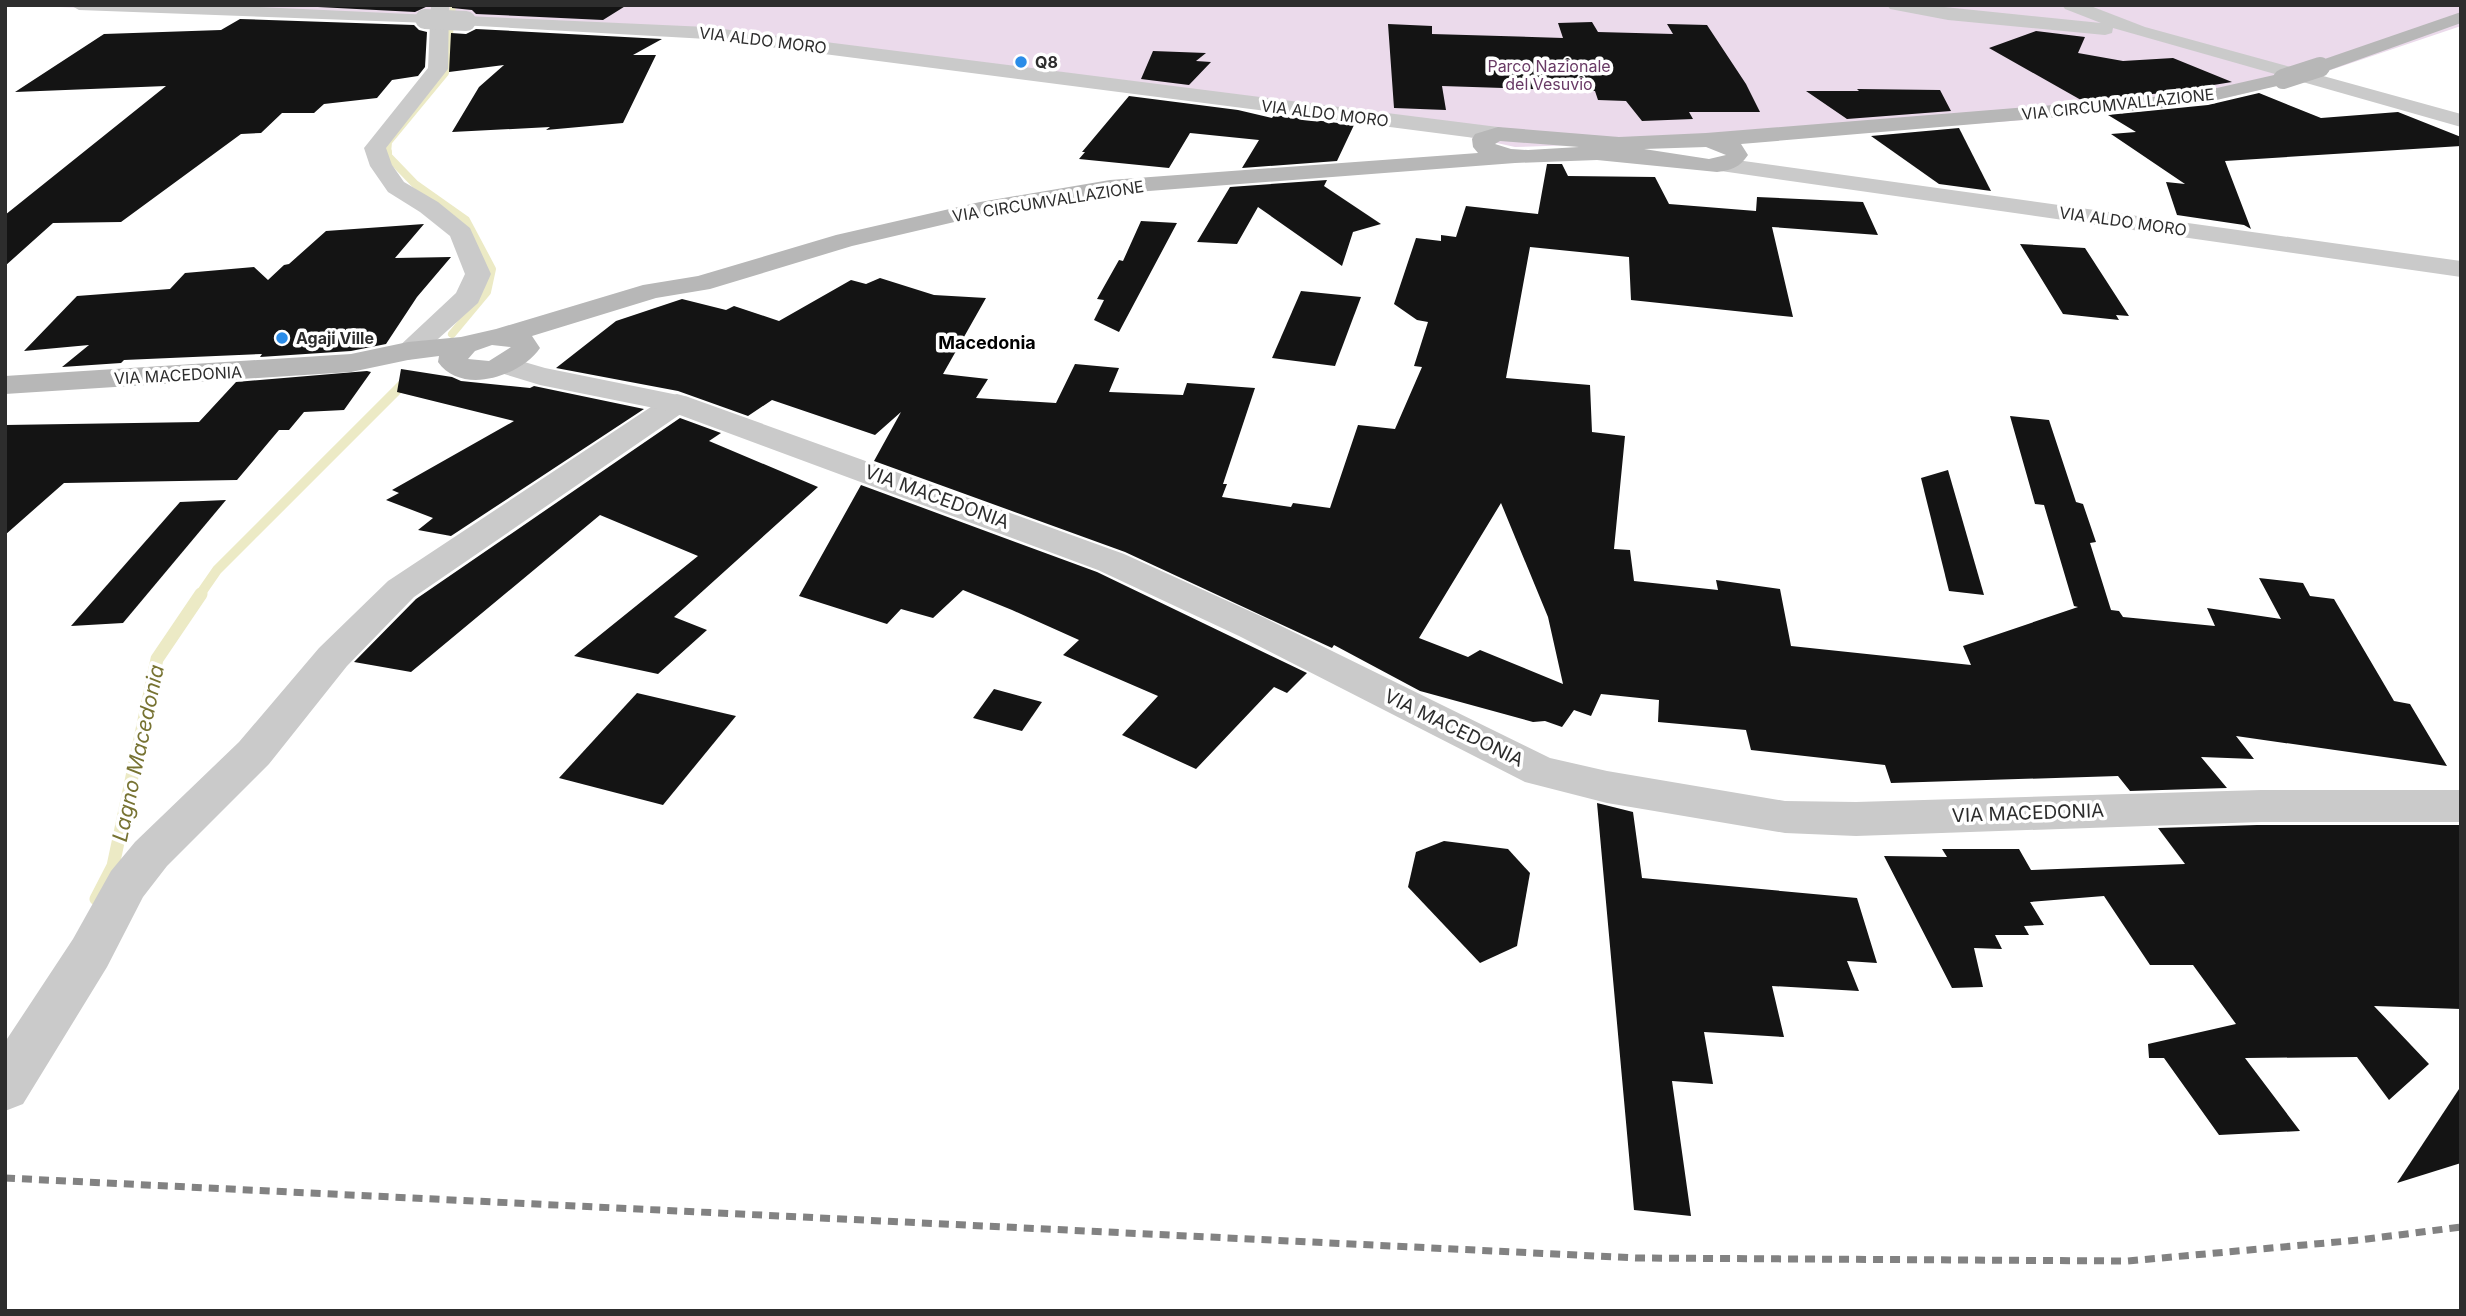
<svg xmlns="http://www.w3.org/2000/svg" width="2466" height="1316" font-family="Inter,sans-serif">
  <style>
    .green { fill: #ebdaeb }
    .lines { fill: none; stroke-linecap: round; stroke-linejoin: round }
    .stream-far3 { stroke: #eceac5; stroke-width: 6 }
    .stream-far2 { stroke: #eceac5; stroke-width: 8 }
    .stream-far1 { stroke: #eceac5; stroke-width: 10 }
    .stream { stroke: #eceac5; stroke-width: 13 }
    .building { fill: #141414; fill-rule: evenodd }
    .minor { fill: #cacaca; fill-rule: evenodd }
    .tertiary { fill: #cacaca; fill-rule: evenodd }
    .secondary { fill: #b7b7b7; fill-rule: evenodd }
    .rail { stroke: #828282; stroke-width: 7; stroke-dasharray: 10 7; stroke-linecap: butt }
    .minor-bridge { stroke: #cacaca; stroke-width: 20 }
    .secondary-bridge { stroke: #b7b7b7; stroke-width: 20 }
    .poi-dot { fill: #2b8ce8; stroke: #fff; stroke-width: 2.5 }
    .labels { text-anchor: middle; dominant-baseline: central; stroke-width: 7; stroke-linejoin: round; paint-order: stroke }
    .far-street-label { font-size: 16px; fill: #2d2d2d; stroke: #fff }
    .far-poi-label { font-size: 16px; font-weight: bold; fill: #2d2d2d; stroke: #fff; text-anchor: start }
    .far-park-label { font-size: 16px; fill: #693a65; stroke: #fff }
    .far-neighbourhood-label { font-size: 18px; font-weight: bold; fill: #000; stroke: #fff }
    .street-label { font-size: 19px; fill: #2d2d2d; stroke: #fff }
    .water-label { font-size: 21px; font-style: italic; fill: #777332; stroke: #fff }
  </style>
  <rect width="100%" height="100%" fill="#fff"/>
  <path class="green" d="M7 5H2461V26L2307 78 2229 97 2063 117 1779 138 1515 147 1429 128 712 36 532 25Z"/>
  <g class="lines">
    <path class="stream-far3" d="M388 153 389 142 446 73 453 5"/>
    <path class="stream-far2" d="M388 152V156L415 184 466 220 492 269 487 292 452 334"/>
    <path class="stream-far1" d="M199 596 217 570 405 382"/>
    <path class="stream" d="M96 899 113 866 157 659 201 594"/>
  </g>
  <g class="building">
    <path d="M279 5H428V6L415 12Z"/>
    <path d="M452 5H627L603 20 476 14 472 10 452 8Z"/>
    <path d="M240 19 414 25 419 30 427 32 425 67 418 76 392 80 377 98 324 104 314 113H282L261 133 241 134 121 222 53 223 5 266V215L166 86 15 92 104 34 221 30Z"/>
    <path d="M1592 22 1598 32 1673 34 1667 24 1707 25 1746 84 1760 112H1689L1693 119 1642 121 1626 101 1598 100 1595 91 1442 86 1446 110 1394 108 1388 24 1432 26V34L1563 38 1558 23Z"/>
    <path d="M476 29 662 39 633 55H656L623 123 546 130 550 127 452 132 479 87 504 65 449 72 451 33 466 34Z"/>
    <path d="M2036 31 2085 37 2078 53 2123 61 2173 58 2232 82 2164 93 2081 100 1989 48Z"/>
    <path d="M1153 51 1206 53 1196 61 1211 62 1189 85 1141 79Z"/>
    <path d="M1857 89 1940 90 1951 111 1847 119 1806 91H1859Z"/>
    <path d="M2259 93 2321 118 2398 112 2461 137V146L2225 161 2251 229 2244 225 2177 215 2166 182 2185 184 2111 134 2136 132 2108 115 2208 105Z"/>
    <path d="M1129 96 1238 110 1272 118 1274 115 1354 125 1337 161 1242 168 1259 140 1190 133 1169 168 1079 159 1085 152H1082Z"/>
    <path d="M1959 128 1991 191 1939 184 1871 136Z"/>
    <path d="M1547 164H1562L1568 176 1655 177 1669 204 1756 211 1757 197 1863 202 1878 235 1772 227 1793 317 1631 300 1629 257 1530 247 1506 378 1590 385 1592 432 1625 436 1614 549 1630 550 1634 581 1718 590 1716 580 1780 589 1791 646 1971 665 1963 646 2078 607 2074 606 2044 505 2035 504 2010 416 2049 420 2076 502 2083 504 2096 542 2090 543 2111 610 2119 611 2123 617 2215 626 2207 608 2281 619 2259 578 2303 583 2310 596 2334 599 2394 701 2410 704 2447 766 2236 736 2254 759 2201 757 2227 788 2130 791 2118 776 1891 783 1885 765 1751 750 1746 730 1658 722 1659 700 1601 694 1591 716 1574 710 1562 727 1545 721 1533 722 1420 691 1334 645 1332 648 1125 552 874 461 901 412 875 435 772 400 748 416 678 391 556 368 616 321 682 299 726 310 734 306 779 321 851 280 866 284 880 278 934 295 986 298 943 374 988 379 976 398 1056 403 1075 364 1119 368 1109 392 1183 395 1187 383 1255 388 1223 484H1227L1222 497 1291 507 1293 503 1330 508 1358 425 1395 429 1422 367 1414 366 1428 322 1417 320 1394 304 1416 238 1441 241V235L1456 237 1466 206 1538 214ZM1501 503 1548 617 1563 684 1480 650 1468 657 1419 638Z"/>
    <path d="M1327 180 1324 186 1381 224 1353 232 1342 266 1258 207 1237 244 1197 242 1230 187Z"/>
    <path d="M1141 221 1177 223 1119 332 1094 320 1104 300 1097 299 1119 260 1123 261Z"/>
    <path d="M424 224 395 258 451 257 417 297 386 344 351 351 260 357 262 354 124 360 121 363 62 367 89 345 24 351 77 296 170 289 185 273 254 267 268 280 284 265 289 264 326 231Z"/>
    <path d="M2020 244 2085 248 2129 316 2116 315 2119 320 2063 314Z"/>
    <path d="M1301 291 1361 297 1335 366 1272 358Z"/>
    <path d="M401 369 452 377 461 381 530 388 534 386 644 409 451 536 418 530 433 518 386 500 399 493 392 490 514 421 397 392Z"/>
    <path d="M367 371 371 372 344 410 304 412 289 430H279L237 480 64 483 5 535V425L199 422 236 382Z"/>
    <path d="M680 418 721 433 709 441 818 487 674 617 707 630 658 674 574 656 698 556 600 515 411 672 354 662 416 599Z"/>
    <path d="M1948 470 1984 595 1949 591 1921 478Z"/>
    <path d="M861 485 1097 572 1307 673 1287 693 1274 687 1196 769 1122 735 1158 696 1063 655 1079 640 1012 610 963 590 933 618 901 609 887 624 799 596Z"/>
    <path d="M226 500 123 623 71 626 180 502Z"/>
    <path d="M994 689 1042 702 1022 731 973 718Z"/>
    <path d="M637 693 736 716 663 805 559 778Z"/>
    <path d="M1597 803 1633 812 1642 878 1857 898 1877 963 1847 961 1859 991 1772 986 1784 1037 1704 1032 1713 1084 1672 1081 1691 1216 1634 1210Z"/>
    <path d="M2257 825H2461V1009L2374 1006 2429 1064 2389 1100 2357 1057 2245 1058 2300 1131 2219 1135 2164 1058H2149L2148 1044 2236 1024 2193 965H2150L2104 896 2030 902 2044 925 2024 926 2029 935H1995L2002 949 1974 948 1983 987 1952 988 1884 856 1947 857 1942 849H2019L2031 870 2185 864 2158 828Z"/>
    <path d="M1444 841 1508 849 1530 873 1517 946 1480 963 1408 887 1416 852Z"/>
    <path d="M2461 1086V1163L2397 1183Z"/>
  </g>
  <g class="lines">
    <g class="minor">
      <path d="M70 5H218L431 15V5H449L448 69 386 148 392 165 404 182 438 202 470 228 491 274 478 303 418 357 408 360 398 357 394 351 456 293 465 274 450 236 420 212 388 192 370 166 364 148 428 68 430 23 79 10Z"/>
      <path d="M1887 5H1925L2101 23 2065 9 2062 5H2088L2145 27 2461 114V127L2113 28 2112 33 2105 35 1948 20 1890 9Z"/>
      <path d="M466 16 707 27 1498 127 1506 129 1509 134 1506 139 1498 141 707 39 460 25 457 21Z"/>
      <path d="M1722 158 2461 261V277L1714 170 1711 165 1714 160Z"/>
      <path d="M677 394 688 397 692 403 688 409 414 597 347 666 269 764 167 866 143 897 107 967 23 1104 5 1111V1042L73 939 111 871 135 842 239 742 319 648 388 581 666 397Z"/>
    </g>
    <path class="tertiary" d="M504 356 545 368 688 397 1124 554 1265 618 1550 758 1607 771 1785 801 1856 802 2261 790H2461V822H2261L1856 836 1785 833 1607 803 1525 782 1239 636 1098 570 669 411 540 385 494 371 489 365 494 359Z"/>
    <g class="secondary">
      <path d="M2461 12V23L2327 71 2320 73 2310 67 2313 63Z"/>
      <path d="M2283 73 2290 75 2293 79 2290 83 2208 102 2164 108 1741 144 1748 155C1740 167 1732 170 1717 172L1597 160 1515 163 1110 194 980 216 852 246 710 289 656 298 532 336 540 348C521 376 462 396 438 362L439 356 408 360 351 372 5 394V376L351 354 408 342 461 337 496 329 643 285 698 276 836 235 980 202 1110 180 1478 153 1473 147 1472 139 1475 134 1498 127 1619 137 1706 133 2164 96 2208 90ZM1500 141 1579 147 1528 150 1511 149 1495 144ZM1706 147 1726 155 1709 159 1644 149ZM492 345 511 347 489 361 468 359 475 351Z"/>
    </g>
    <path class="rail" d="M5 1178 1637 1258 2128 1261 2359 1240 2461 1227"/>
    <path class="minor-bridge" d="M425 19 466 21"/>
    <path class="secondary-bridge" d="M2283 79 2320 67"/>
  </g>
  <g class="poi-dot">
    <circle cx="1021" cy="62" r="7"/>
    <circle cx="282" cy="338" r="7"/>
  </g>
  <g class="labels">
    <g class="far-street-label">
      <text transform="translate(763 40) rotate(7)">VIA ALDO MORO</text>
      <text transform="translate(2118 104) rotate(-6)">VIA CIRCUMVALLAZIONE</text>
      <text transform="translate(1325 113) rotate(7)">VIA ALDO MORO</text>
      <text transform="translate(1048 201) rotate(-9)">VIA CIRCUMVALLAZIONE</text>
      <text transform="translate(2123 221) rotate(8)">VIA ALDO MORO</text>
      <text transform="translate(178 375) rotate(-3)">VIA MACEDONIA</text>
    </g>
    <g class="far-poi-label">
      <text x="1035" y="62">Q8</text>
      <text x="296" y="338">Agaji Ville</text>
    </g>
    <g class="far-park-label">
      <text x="1549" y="66">Parco Nazionale<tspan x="1549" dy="18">del Vesuvio</tspan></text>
    </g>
    <g class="far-neighbourhood-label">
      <text x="987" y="342">Macedonia</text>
    </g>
    <g class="street-label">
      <text transform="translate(937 497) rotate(20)">VIA MACEDONIA</text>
      <text transform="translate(1454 728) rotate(26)">VIA MACEDONIA</text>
      <text transform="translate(2028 813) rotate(-2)">VIA MACEDONIA</text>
    </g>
    <g class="water-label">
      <text transform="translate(138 753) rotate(-78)">Lagno Macedonia</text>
    </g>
  </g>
  <rect width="2466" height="1316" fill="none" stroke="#2d2d2d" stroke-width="14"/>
</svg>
